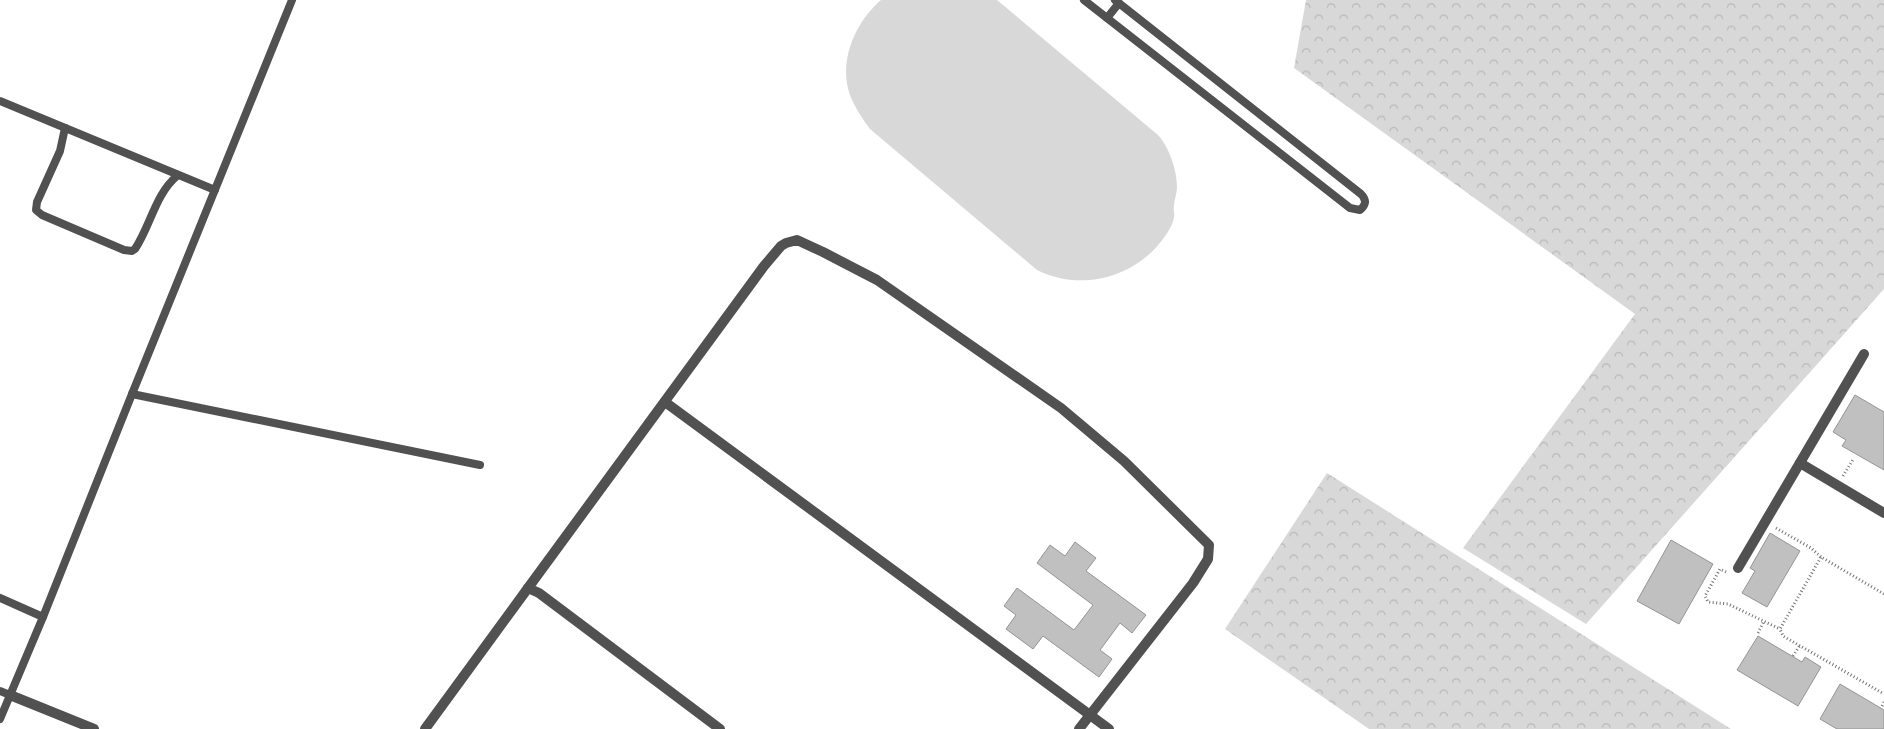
<svg xmlns="http://www.w3.org/2000/svg" width="1884" height="729" font-family="Rubik,sans-serif">
  <style>
    .forest { fill: url(#forest-crowns) }
    .garden { fill: #d8d8d8 }
    .building { fill: #c0c0c0; stroke: #959595 }
    .lines { fill: none; stroke-linecap: round; stroke-linejoin: round }
    .path { stroke: #737373; stroke-width: 3; stroke-dasharray: 1 2.5; stroke-linecap: butt }
    .lane { stroke: #515151; stroke-width: 8 }
    .street { stroke: #515151; stroke-width: 10 }
  </style>
  <defs>
    <pattern id="forest-crowns" width="20" height="18" patternUnits="userSpaceOnUse" patternTransform="scale(1.25)"><rect width="20" height="18" fill="#d8d8d8"/><path d="M2 6a3 3 0 1 1 6 0M12 15a3 3 0 1 1 6 0" fill="none" stroke="#b8b8b8"/></pattern>
  </defs>
  <rect width="100%" height="100%" fill="#fff"/>
  <g class="forest">
    <path d="M1306 0H1884V289L1586 624 1463 548 1635 314 1294 68Z"/>
    <path d="M1327 473 1731 729H1369L1225 629Z"/>
  </g>
  <path class="garden" d="M881 0H997L1158 135C1169 147 1177 170 1177 187 1177 194 1174 200 1174 206 1173 210 1175 214 1174 218 1172 227 1165 237 1159 244 1130 279 1078 291 1037 270L870 129C862 118 855 108 850 95 838 62 855 22 881 0Z"/>
  <g class="building">
    <path d="M1855 395 1884 412V470L1842 446 1846 440 1833 432Z"/>
    <path d="M1770 533 1800 551 1767 607 1742 593 1755 571 1750 568Z"/>
    <path d="M1671 540 1713 564 1679 624 1637 601Z"/>
    <path d="M1075 542 1096 558 1086 571 1146 615 1132 633 1120 623 1100 650 1112 659 1099 677 1043 636 1033 649 1006 629 1016 615 1004 606 1017 588 1074 630 1093 605 1037 563 1050 545 1065 556Z"/>
    <path d="M1758 636 1802 662 1805 657 1821 667 1798 706 1737 670Z"/>
    <path d="M1840 684 1884 710V729H1837L1820 719Z"/>
  </g>
  <g class="lines">
    <g class="path">
      <path d="M1843 476 1854 458"/>
      <path d="M1776 528 1811 548 1821 557"/>
      <path d="M1726 572 1720 569 1705 596 1708 602 1728 604 1780 629"/>
      <path d="M1884 594 1821 557 1780 629 1783 636 1884 694"/>
      <path d="M1758 633 1764 621"/>
      <path d="M1793 656 1800 645"/>
      <path d="M1882 706 1884 702"/>
    </g>
    <g class="lane">
      <path d="M1084 0 1350 208 1360 210C1366 205 1367 200 1361 194L1115 0"/>
      <path d="M1107 18 1119 3"/>
      <path d="M0 101 215 190"/>
      <path d="M65 128 60 151 37 202 36 210 42 215 124 250 132 251 135 249C151 225 155 194 178 175"/>
      <path d="M132 394 480 465"/>
      <path d="M0 598 43 617"/>
      <path d="M0 691 10 695"/>
      <path d="M0 719 43 617 132 394 292 0"/>
    </g>
    <g class="street">
      <path d="M665 402 1109 729"/>
      <path d="M1800 463 1884 513"/>
      <path d="M1738 568 1864 354"/>
      <path d="M10 695 94 729"/>
      <path d="M425 729 528 588"/>
      <path d="M720 729 559 608 539 593 528 588 764 266 781 246 786 243 797 240 823 252 877 280 1061 408 1124 461 1209 545 1208 559 1193 583 1079 729"/>
    </g>
  </g>
</svg>
